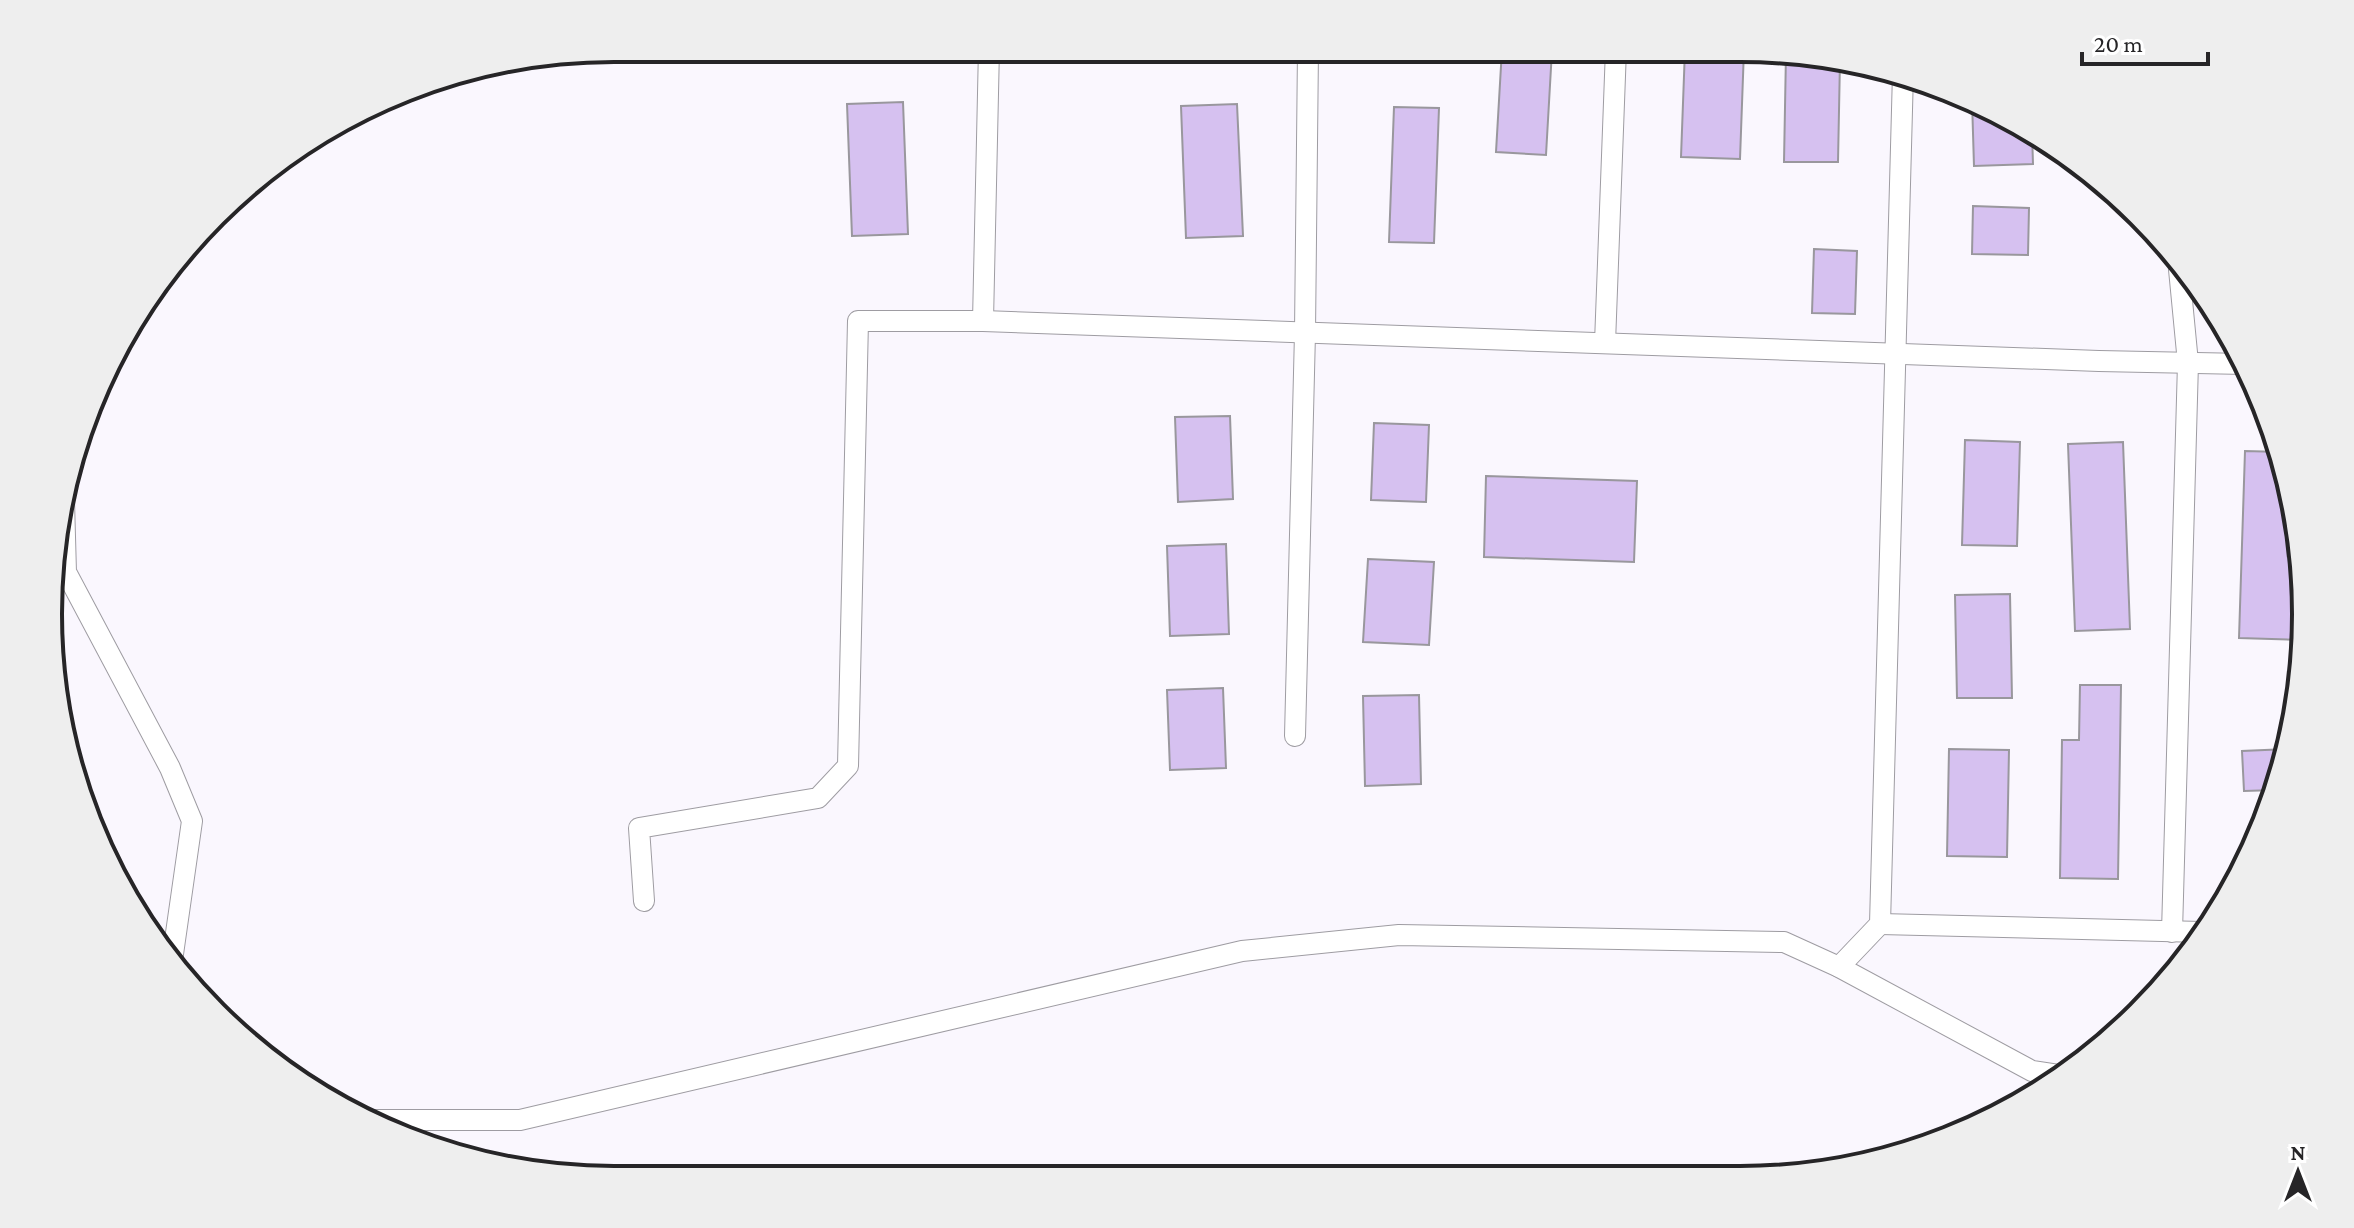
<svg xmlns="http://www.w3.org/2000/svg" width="2354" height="1228" font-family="'Crimson Pro',serif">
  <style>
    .building { fill: #d6c1f0; stroke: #99979d; stroke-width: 2 }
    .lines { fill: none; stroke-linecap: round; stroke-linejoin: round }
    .lane-casing { stroke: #9e9ca2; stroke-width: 22 }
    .lane { stroke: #fff; stroke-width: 20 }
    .rim { fill: none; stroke: #262527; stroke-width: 4 }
  </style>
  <rect width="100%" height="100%" fill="#faf7fe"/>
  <g class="building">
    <path d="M861 48H917V53L861 55Z"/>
    <path d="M1029 48 1129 49V54L1029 52Z"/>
    <path d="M1187 49H1243V55L1187 57Z"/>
    <path d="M1398 49H1453L1454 53 1398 55Z"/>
    <path d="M1502 49 1552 50 1546 155 1496 152Z"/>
    <path d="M1685 49H1744L1740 159 1681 157Z"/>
    <path d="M1786 53 1840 60 1838 162H1784Z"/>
    <path d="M1972 100 1991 107 2032 132 2033 164 1974 166Z"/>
    <path d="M903 102 908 234 852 236 847 104Z"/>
    <path d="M1237 104 1243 236 1186 238 1181 106Z"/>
    <path d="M1394 107 1439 108 1434 243 1389 242Z"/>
    <path d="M1973 206 2029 208 2028 255 1972 254Z"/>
    <path d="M1814 249 1857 251 1855 314 1812 313Z"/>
    <path d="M1230 416 1233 499 1178 502 1175 417Z"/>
    <path d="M1374 423 1429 425 1426 502 1371 500Z"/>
    <path d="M1965 440 2020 442 2017 546 1962 545Z"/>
    <path d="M2123 442 2130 629 2075 631 2068 444Z"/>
    <path d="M2245 451 2281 452 2301 541 2303 640 2239 638Z"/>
    <path d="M1486 476 1637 481 1634 562 1484 557Z"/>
    <path d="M1226 544 1229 634 1170 636 1167 546Z"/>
    <path d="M1368 559 1434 562 1429 645 1363 642Z"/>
    <path d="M2010 594 2012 698H1957L1955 595Z"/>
    <path d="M2080 685H2121L2118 879 2060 878 2062 740H2079Z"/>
    <path d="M1223 688 1226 768 1170 770 1167 690Z"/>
    <path d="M1419 695 1421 784 1365 786 1363 696Z"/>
    <path d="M1949 749 2009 750 2007 857 1947 856Z"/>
    <path d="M2289 749 2276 790 2244 791 2242 751Z"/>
  </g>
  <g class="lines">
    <g class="lane-casing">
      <g id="lane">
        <path d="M983 321 989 48"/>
        <path d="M1605 343 1616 49"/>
        <path d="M64 501 66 572 170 768 192 821 172 961"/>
        <path d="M1295 736 1305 333 1308 49"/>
        <path d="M644 901 639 828 818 798 848 766 858 321H983L2099 361 2245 364"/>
        <path d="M1880 924 2202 932"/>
        <path d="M2172 932 2188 363 2178 259"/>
        <path d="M1839 967 1880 924 1903 73"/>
        <path d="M360 1120H520L1242 951 1399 935 1784 942 1839 967 2032 1071 2065 1076"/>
      </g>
    </g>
    <use href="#lane" class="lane"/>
  </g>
  <path d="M0 0H2354V1228H0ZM614 62H1740A552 552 0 0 1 2292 614V614A552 552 0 0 1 1740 1166H614A552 552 0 0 1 62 614V614A552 552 0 0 1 614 62Z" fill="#eee" fill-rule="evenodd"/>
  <path class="rim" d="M614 62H1740A552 552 0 0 1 2292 614V614A552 552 0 0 1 1740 1166H614A552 552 0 0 1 62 614V614A552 552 0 0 1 614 62Z"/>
  <g transform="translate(2298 1172)" stroke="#ffffff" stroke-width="6" paint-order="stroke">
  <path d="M0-6L14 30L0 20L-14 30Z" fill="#262527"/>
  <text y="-12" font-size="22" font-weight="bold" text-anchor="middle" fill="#262527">N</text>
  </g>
  <path d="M2082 52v12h126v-12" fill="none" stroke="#262527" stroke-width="4"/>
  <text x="2094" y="52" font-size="24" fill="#262527" stroke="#ffffff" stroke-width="6" paint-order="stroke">20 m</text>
</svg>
